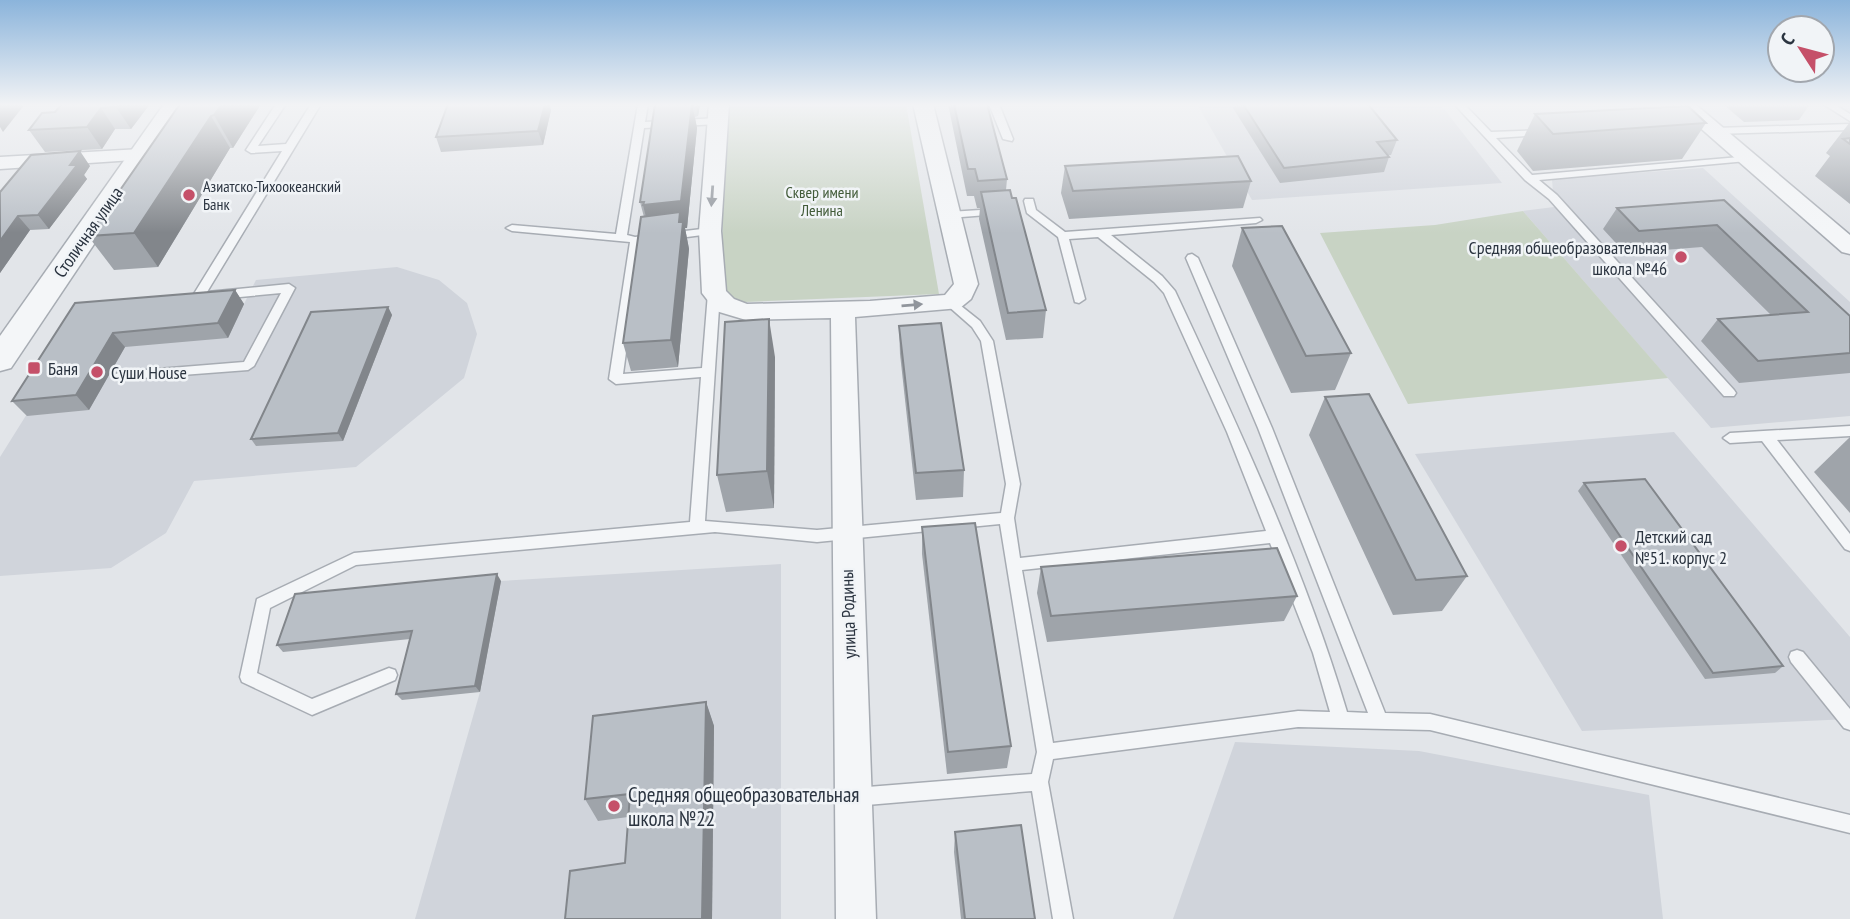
<svg xmlns="http://www.w3.org/2000/svg" width="1850" height="919" font-family="'PT Sans Narrow',sans-serif">
  <style>
    .built { fill: #d0d4db }
    .green { fill: #c8d3c4 }
    .lines { fill: none; stroke-linecap: round; stroke-linejoin: round }
    .service-casing { stroke: #a7acb3; stroke-width: 3 }
    .minor-casing { stroke: #a7acb3; stroke-width: 3 }
    .tertiary-casing { stroke: #a7acb3; stroke-width: 3 }
    .service { fill: #f4f6f8; fill-rule: evenodd }
    .minor { fill: #f4f6f8; fill-rule: evenodd }
    .tertiary { fill: #f4f6f8; fill-rule: evenodd }
    .wall { fill: #9fa4aa }
    .shaded-wall { fill: #82868b }
    .building { fill: #b9bfc6; stroke: #82868b; stroke-width: 2 }
    .oneway { fill: #90959c }
    .poi-dot { fill: #c55069; stroke: #f1f4f7; stroke-width: 2.5 }
    .labels { text-anchor: middle; dominant-baseline: central; stroke-width: 5; stroke-linejoin: round; paint-order: stroke }
    .far-poi-label { font-size: 16px; fill: #2b3440; stroke: #f1f4f7; text-anchor: start }
    .far-park-label { font-size: 16px; fill: #425b39; stroke: #f1f4f7 }
    .street-label { font-size: 18px; fill: #2b3440; stroke: #f1f4f7 }
    .poi-label { font-size: 18px; fill: #2b3440; stroke: #f1f4f7; text-anchor: start }
    .near-poi-label { font-size: 21px; fill: #2b3440; stroke: #f1f4f7; text-anchor: start }
  </style>
  <rect width="100%" height="100%" fill="#e2e5e9"/>
  <g class="built">
    <path d="M1197 104H1440L1502 183 1252 200Z"/>
    <path d="M1703 168 1850 302V416L1711 428 1523 211 1554 207 1552 179Z"/>
    <path d="M397 267 439 280 467 303 477 334 464 378 356 467 194 481 166 533 111 568 0 576V457L87 318 244 304 256 280Z"/>
    <path d="M1674 432 1850 637V719L1582 731 1415 454Z"/>
    <path d="M781 564V919H415L480 692 501 581Z"/>
    <path d="M1235 742 1419 751 1649 795 1663 919H1173Z"/>
  </g>
  <g class="green">
    <path d="M725 104H906L939 294 721 303Z"/>
    <path d="M1523 211 1668 378 1408 404 1320 233 1435 225Z"/>
  </g>
  <g class="lines">
    <g class="service-casing">
      <g id="service">
        <path d="M276 104H286L258 146 286 144 311 104H321L207 292 289 284 295 288 254 366 248 370 116 380 114 377 116 374 121 372 244 362 281 293 198 301 192 297 282 151 251 153 246 150Z"/>
        <path d="M638 104H648L645 122 718 118 723 121 718 124 644 128 627 235 635 237 710 228 716 231 710 234 641 243 623 374 702 368 708 293 710 290H718L720 293 705 521 817 530 1001 513 1006 484 981 341 972 327 947 305 945 302 951 298 980 321 993 341 1020 484 1014 518 1020 558 1266 531 1227 432 1164 293 1154 282 1098 237 1069 239 1085 299 1079 303 1075 302 1058 237 1027 213 1024 201 1025 199H1033L1036 210 1065 232 1260 218 1262 220 1256 223 1111 235 1162 276 1175 291C1239 428 1304 567 1347 712L1368 713 1258 428 1186 258 1188 255 1192 254 1198 258 1272 428 1385 713 1430 714 1850 815V833L1430 730 1298 727 1053 759 1048 782 1073 919H1053L1032 791 855 806 849 803 846 797 849 791 855 788 1032 774 1037 752 1000 524 817 542 715 532 356 565 270 608 257 673 312 699 389 668 395 670 397 675 395 680 312 715 242 682 240 677 257 599 354 553 690 522 701 377 616 384 609 379 630 242 512 231 506 228 512 225 616 234ZM1270 543 1313 653 1330 712 1298 711 1053 743 1022 570Z"/>
        <path d="M989 104H999L1013 139 1012 141 1003 139Z"/>
        <path d="M1454 104H1464L1491 132 1547 130 1548 132 1543 135 1496 138 1532 175 1751 156 1752 158 1747 161 1539 180 1557 195 1734 390 1736 393 1734 396H1724L1549 199 1525 180Z"/>
        <path d="M1823 104H1834L1850 114V121Z"/>
        <path d="M1850 124V130L1715 134 1710 131 1715 128Z"/>
        <path d="M996 209 1000 210V214L949 218 943 215 949 212Z"/>
        <path d="M1850 426V436L1777 440 1850 534V551L1845 549 1762 441 1730 443 1723 438 1730 433Z"/>
        <path d="M1797 650 1803 652 1850 709V730L1844 728 1791 662 1789 657 1791 652Z"/>
      </g>
    </g>
    <g class="minor-casing">
      <g id="minor">
        <path d="M709 104H729L721 231 726 291 734 299 747 304 870 301 945 295 954 284 913 104H933L978 284 971 299 960 308 855 317 876 919H836L831 318 746 320 716 311 702 293 699 231Z"/>
        <path d="M1673 104H1695L1850 235V254L1842 252Z"/>
        <path d="M141 149 151 155 148 159 0 169V157Z"/>
      </g>
    </g>
    <g class="tertiary-casing">
      <path id="tertiary" d="M164 104H188L11 368 0 371V336Z"/>
    </g>
    <use href="#service" class="service"/>
    <use href="#minor" class="minor"/>
    <use href="#tertiary" class="tertiary"/>
  </g>
  <g class="wall">
    <path d="M150 104 131 129H115L102 149 45 152 29 130 42 113Z"/>
    <path d="M180 104H261L233 148H230L158 267 114 270 88 236Z"/>
    <path d="M448 104H549L551 110 543 145 441 152 436 137Z"/>
    <path d="M655 104H700L698 116 695 117 697 128 687 228H685L689 249 678 367 631 371 623 343 644 217 640 202Z"/>
    <path d="M948 104H987L1007 179 1006 190 1046 310 1043 338 1006 340 979 219 980 208H977L974 196H967Z"/>
    <path d="M1234 104H1368L1397 140 1391 155H1388L1389 157 1384 172 1280 183 1233 108Z"/>
    <path d="M1723 104H1810L1799 120 1744 122Z"/>
    <path d="M1535 114 1706 123 1682 159 1533 171 1517 151Z"/>
    <path d="M1850 122V204L1815 176 1830 156 1826 153Z"/>
    <path d="M90 166 84 175 87 179 49 229 30 230 0 273V192Z"/>
    <path d="M1065 166 1251 181 1243 208 1069 219 1061 193Z"/>
    <path d="M1724 200 1850 316V373L1739 383 1701 341 1718 319 1771 315 1702 247 1625 253 1603 229 1617 208Z"/>
    <path d="M1242 228 1351 353 1335 390 1291 393 1232 266Z"/>
    <path d="M235 290 244 304 228 338 125 347 89 410 27 416 12 401 75 303Z"/>
    <path d="M388 307 392 315 343 441 256 446 251 439Z"/>
    <path d="M899 326 964 470 963 497 916 500 900 354Z"/>
    <path d="M775 357 774 508 726 512 717 475Z"/>
    <path d="M1325 397 1467 576 1442 611 1393 615 1309 435Z"/>
    <path d="M1850 437V513L1814 472Z"/>
    <path d="M1584 483 1783 666 1775 673 1705 679 1578 491Z"/>
    <path d="M922 527 1011 746 1007 768 947 774 922 554Z"/>
    <path d="M1041 567 1297 596 1284 621 1047 642 1037 593Z"/>
    <path d="M501 581 480 692 402 700 396 694 410 639 283 652 277 645Z"/>
    <path d="M706 702 714 726 712 919H565L625 863 628 817 598 821 585 799Z"/>
    <path d="M955 832 1035 919H961L954 852Z"/>
  </g>
  <g class="shaded-wall">
    <path d="M0 104H25L3 132 0 127Z"/>
    <path d="M119 104H150L131 129 116 107Z"/>
    <path d="M222 104H261L233 148 214 115Z"/>
    <path d="M545 104H549L551 110 543 145 538 131Z"/>
    <path d="M692 104 697 128 687 228H685L689 249 678 367 671 340 650 233 643 205Z"/>
    <path d="M696 104H700L698 116Z"/>
    <path d="M101 108 115 129 102 149 87 127Z"/>
    <path d="M211 116 230 148 158 267 134 233Z"/>
    <path d="M80 151 90 166 84 175 87 179 49 229 38 215Z"/>
    <path d="M18 216 30 230 0 273V241Z"/>
    <path d="M235 290 244 304 228 338 218 323Z"/>
    <path d="M388 307 392 315 343 441 338 433Z"/>
    <path d="M769 319 775 357 774 508 767 471Z"/>
    <path d="M113 333 125 347 89 410 76 395Z"/>
    <path d="M497 574 501 581 480 692 475 686Z"/>
    <path d="M706 702 714 726 712 919H702Z"/>
  </g>
  <g class="building">
    <path d="M62 104H119L116 107 101 108 87 127 29 130 42 113 55 112Z"/>
    <path d="M180 104H222L214 115 211 116 134 233 88 236Z"/>
    <path d="M448 104H545L538 131 436 137Z"/>
    <path d="M655 104H692L681 201 643 205 644 202H640Z"/>
    <path d="M954 104H987L1007 179 978 181 975 169H968Z"/>
    <path d="M1243 104H1368L1397 140 1377 142 1389 157 1284 168Z"/>
    <path d="M1688 106 1706 123 1553 134 1535 114Z"/>
    <path d="M1850 138V144L1843 139Z"/>
    <path d="M80 151 70 165H77L38 215 18 216 0 241V192L31 155Z"/>
    <path d="M1238 156 1251 181 1073 191 1065 166Z"/>
    <path d="M1010 190 1012 198H1016L1046 310 1008 313 981 192Z"/>
    <path d="M1724 200 1850 316V353L1758 361 1718 319 1808 312 1717 225 1639 231 1617 208Z"/>
    <path d="M680 212 679 222H683L671 340 623 343 641 217Z"/>
    <path d="M1282 226 1351 353 1306 356 1242 228Z"/>
    <path d="M235 290 218 323 113 333 76 395 12 401 75 303Z"/>
    <path d="M388 307 338 433 251 439 311 312Z"/>
    <path d="M769 319 767 471 717 475 725 322Z"/>
    <path d="M941 323 964 470 916 473 899 326Z"/>
    <path d="M1369 394 1467 576 1416 580 1325 397Z"/>
    <path d="M1645 479 1783 666 1713 673 1584 483Z"/>
    <path d="M975 523 1011 746 948 752 922 527Z"/>
    <path d="M1277 548 1297 596 1051 616 1041 567Z"/>
    <path d="M497 574 475 686 396 694 412 631 277 645 295 594Z"/>
    <path d="M706 702 702 919H565L570 871 625 863 630 794 585 799 593 716Z"/>
    <path d="M1021 825 1035 919H965L955 832Z"/>
  </g>
  <defs><path id="oneway-solid" d="M-6-.8H1V-3.2L6.5 0L1 3.2V.8H-6Z" transform="scale(1.75)"/></defs>
  <g class="oneway">
    <use href="#oneway-solid" transform="translate(712 196) rotate(94)"/>
    <use href="#oneway-solid" transform="translate(912 305) rotate(-5)"/>
  </g>
  <linearGradient id="sky" x2="0" y2="1"><stop stop-color="#8bb4db"/><stop offset="0.45" stop-color="#f2f3f5"/><stop offset="1" stop-color="#f2f3f5" stop-opacity="0"/></linearGradient>
  <rect width="1850" height="233" fill="url(#sky)"/>
  <g class="poi-dot">
    <circle cx="189" cy="195" r="7"/>
    <circle cx="1681" cy="257" r="7"/>
    <rect x="27" y="361" width="14" height="14" rx="3.5"/>
    <circle cx="97" cy="372" r="7"/>
    <circle cx="1621" cy="546" r="7"/>
    <circle cx="614" cy="806" r="7"/>
  </g>
  <g class="labels">
    <g class="far-poi-label">
      <text x="203" y="186">Азиатско-Тихоокеанский<tspan x="203" dy="18">Банк</tspan></text>
    </g>
    <g class="far-park-label">
      <text x="822" y="192">Сквер имени<tspan x="822" dy="18">Ленина</tspan></text>
    </g>
    <g class="street-label">
      <text transform="translate(88 232) rotate(-55)">Столичная улица</text>
      <text transform="translate(848 614) rotate(-92)">улица Родины</text>
    </g>
    <g class="poi-label">
      <text x="1667" y="247" text-anchor="end">Средняя общеобразовательная<tspan x="1667" dy="21">школа №46</tspan></text>
      <text x="48" y="368">Баня</text>
      <text x="111" y="372">Суши House</text>
      <text x="1635" y="536">Детский сад<tspan x="1635" dy="21">№51. корпус 2</tspan></text>
    </g>
    <g class="near-poi-label">
      <text x="628" y="794">Средняя общеобразовательная<tspan x="628" dy="24">школа №22</tspan></text>
    </g>
  </g>
  <g transform="translate(1801 49) rotate(306)"><circle r="33" fill="#f1f4f7" stroke="#a2a7ae" stroke-width="2"/>
  <path d="M0-5L12 26L0 18L-12 26Z" fill="#c55069"/>
  <text y="-10" font-size="19" font-weight="bold" text-anchor="middle" fill="#2b3440">С</text>
  </g>
</svg>
